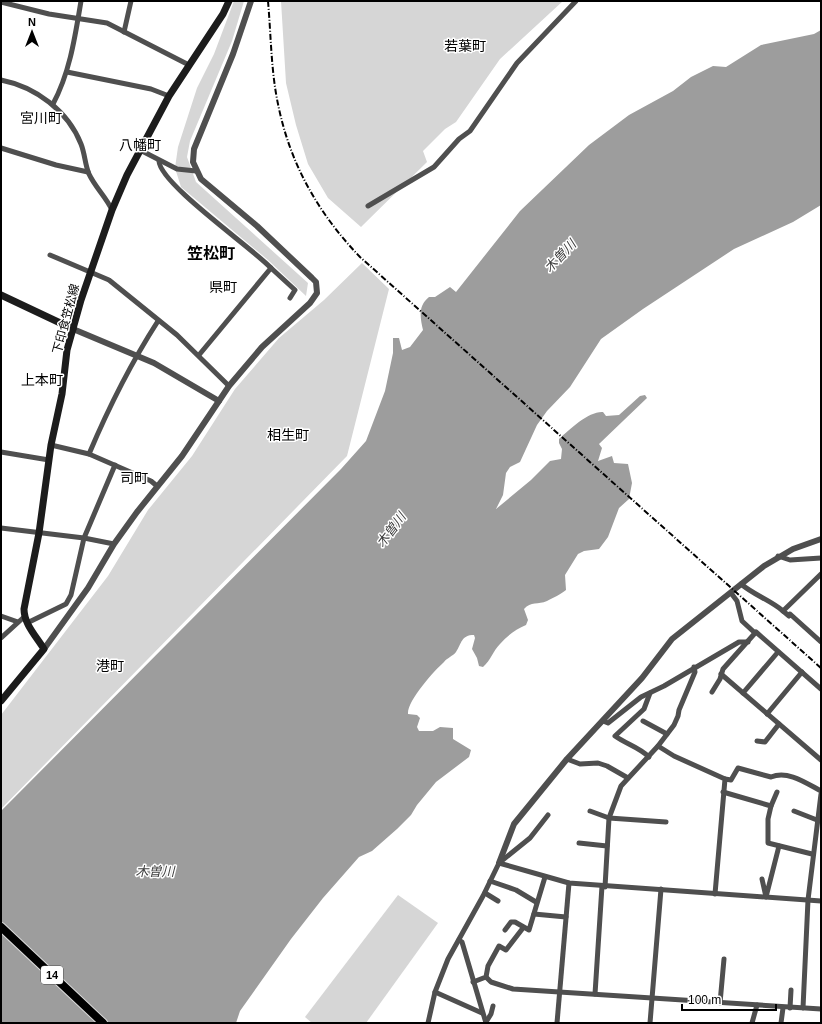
<svg xmlns="http://www.w3.org/2000/svg" width="822" height="1024" font-family="Helvetica,'Noto Sans JP',sans-serif">
  <style>
    .green { fill: #d6d6d6 }
    .water { fill: #9d9d9d }
    .lines { fill: none; stroke-linecap: round; stroke-linejoin: round }
    .primary-casing { stroke: #dbdbdb; stroke-width: 10 }
    .minor { stroke: #4f4f4f; stroke-width: 5 }
    .tertiary { stroke: #4f4f4f; stroke-width: 6 }
    .secondary { stroke: #1c1c1c; stroke-width: 7 }
    .primary { stroke: #000; stroke-width: 8 }
    .rail { stroke: #000; stroke-width: 2; stroke-dasharray: 6 2 1 2; stroke-linecap: butt }
    .labels { text-anchor: middle; dominant-baseline: central; stroke-width: 3; stroke-linejoin: round; paint-order: stroke }
    .shield { fill: #fff; stroke: #4c4c4c; stroke-width: 1 }
    .shield-label { font-size: 11px; font-weight: bold; fill: #000 }
    .street-label { font-size: 12px; fill: #000; stroke: #fff }
    .water-label { font-size: 13px; font-style: italic; fill: #3e3e3e; stroke: #fff }
    .quarter-label { font-size: 14px; fill: #000; stroke: #fff }
    .district-label { font-size: 16px; font-weight: bold; fill: #000; stroke: #fff }
  </style>
  <rect width="100%" height="100%" fill="#fff"/>
  <g class="green">
    <path d="M234 1H244L232 41 190 141 187 157 196 182 308 283 306 296 268 260 181 187 175 168 178 147 197 88 214 54Z"/>
    <path d="M281 1H563L500 59 456 122 445 129 423 151 427 162 361 227 328 198 308 164 296 125 286 83Z"/>
    <path d="M362 263 389 289 347 456 1 809V715L108 576 148 510 192 456 235 389 279 338 324 300Z"/>
    <path d="M398 895 438 923 366 1023H312L305 1017Z"/>
  </g>
  <path class="water" d="M821 30V205L793 222 734 249 643 309 601 339 570 387 547 411 537 425 520 462 510 467 506 473 503 495 496 509 531 480 550 461 561 459 562 449 559 443V439C570 429 589 411 603 412L606 416 619 415 640 396 645 395 647 398 599 444 602 448 598 461 612 456 614 463 628 464 632 483 629 499 619 508 608 537 599 549 584 551 578 554 565 575 566 590C561 594 553 598 547 601 538 605 531 601 524 609L528 620 526 625C516 629 507 636 500 644 493 651 491 660 483 667L479 666 477 658 472 649 475 638 474 635C461 635 462 643 456 652 453 656 447 658 444 662 434 671 407 701 408 714L417 715 420 718 417 727 419 731H433L440 727 453 728V739L471 750 469 757 436 782 417 805 411 815 397 829 372 851 359 857 323 898 291 939 240 1011 236 1023H1V811L341 469 366 441 385 391 393 353V338H399L402 350 410 347 423 330C420 317 418 306 429 297H435L450 287 456 292 520 211 589 145 629 115 673 91 691 77 713 66 726 67 761 45 814 34Z"/>
  <g class="lines">
    <g class="primary-casing">
      <path id="primary" d="M1 927 103 1023"/>
    </g>
    <g class="minor">
      <path d="M1 2 49 14 107 23 189 65"/>
      <path d="M124 32 131 1"/>
      <path d="M67 72 151 89 169 96"/>
      <path d="M1 80C36 87 68 111 81 144 85 154 85 165 89 174 95 187 106 197 112 210"/>
      <path d="M53 104C70 72 75 37 81 1"/>
      <path d="M1 148 56 165 88 172"/>
      <path d="M140 150 177 169 196 171"/>
      <path d="M159 161C160 184 251 247 271 268"/>
      <path d="M368 206 434 167 459 139 470 131 517 63 576 1"/>
      <path d="M50 255 109 280 177 335 229 386"/>
      <path d="M199 355 271 268 295 290 290 298"/>
      <path d="M51 445 89 454 151 481 157 486"/>
      <path d="M1 452 49 460"/>
      <path d="M89 454C108 409 131 363 158 321"/>
      <path d="M1 528 84 538 114 544"/>
      <path d="M778 556 790 560 821 558"/>
      <path d="M821 574 783 611 789 616 790 614 821 642"/>
      <path d="M741 584C754 595 770 600 783 611"/>
      <path d="M731 593 737 601 742 621 755 633"/>
      <path d="M1 616 18 622"/>
      <path d="M27 623 66 604 71 595 84 538 115 465"/>
      <path d="M1 638 24 617"/>
      <path d="M721 674 821 760"/>
      <path d="M712 692 720 679 723 669 756 632 821 689"/>
      <path d="M743 693 778 652"/>
      <path d="M767 714 802 672"/>
      <path d="M603 721 608 723 641 697 664 686 739 642H748"/>
      <path d="M643 721 667 734"/>
      <path d="M757 741 765 742 779 724"/>
      <path d="M658 746 674 725 678 716 679 710 695 672 694 667"/>
      <path d="M649 757C639 747 626 744 615 736L644 709 650 693"/>
      <path d="M567 759 580 764 598 763 607 766 628 778"/>
      <path d="M725 779 731 780 738 768 771 777C788 770 806 783 821 791"/>
      <path d="M723 792 771 806 768 819V843L812 854"/>
      <path d="M771 806 777 792"/>
      <path d="M590 811 609 818 666 822"/>
      <path d="M794 811 817 820"/>
      <path d="M579 843 607 846"/>
      <path d="M499 863 569 883 821 901"/>
      <path d="M762 879 766 897 779 846"/>
      <path d="M490 881 516 890 536 902"/>
      <path d="M605 887 609 818 621 786 658 746 674 756 725 779 715 894"/>
      <path d="M485 893 498 901"/>
      <path d="M534 914 566 917"/>
      <path d="M505 930 511 922H515L529 930 545 877"/>
      <path d="M459 940 462 942 486 1023"/>
      <path d="M486 977 491 982 513 989 821 1009"/>
      <path d="M473 982 486 977 488 966 499 946 506 950 523 928"/>
      <path d="M435 992 482 1013"/>
      <path d="M595 994 602 886"/>
      <path d="M720 1003 724 959"/>
      <path d="M790 1008 791 990"/>
      <path d="M803 1008 808 900 821 794"/>
      <path d="M486 1022 491 1014 493 1006"/>
      <path d="M428 1023 435 992 448 959 483 896 499 863 530 838 548 815"/>
      <path d="M557 1023 569 883"/>
      <path d="M650 1023 661 889"/>
      <path d="M752 1023 757 1005"/>
      <path d="M781 1023 783 1008"/>
    </g>
    <g class="tertiary">
      <path d="M73 329 154 363 219 401"/>
      <path d="M44 649 88 588 114 544 137 512 182 456 229 386 262 347 310 303 317 293 316 282 312 278 257 226 201 179 193 162 194 149 233 54 251 1"/>
      <path d="M499 863 514 824 567 759 642 678 672 639 764 566 793 549 821 539"/>
    </g>
    <g class="secondary">
      <path d="M1 295 73 329"/>
      <path d="M1 701 44 649C36 636 24 624 24 609L39 533 51 445 62 394 67 350 81 300 112 210 127 175 169 96 223 14 229 1"/>
    </g>
    <use href="#primary" class="primary"/>
    <path class="rail" d="M268 1C271 35 271 71 278 104 290 164 318 213 360 257L821 668"/>
  </g>
  <g class="labels">
    <rect class="shield" x="41" y="966" width="22" height="18" rx="3"/>
    <g class="shield-label">
      <text x="52" y="975">14</text>
    </g>
    <g class="street-label">
      <text transform="translate(66 319) rotate(-75)">下印食笠松線</text>
    </g>
    <g class="water-label">
      <text transform="translate(560 256) rotate(-46)">木曽川</text>
      <text transform="translate(391 530) rotate(-53)">木曽川</text>
      <text x="155" y="871">木曽川</text>
    </g>
    <g class="quarter-label">
      <text x="465" y="46">若葉町</text>
      <text x="41" y="118">宮川町</text>
      <text x="140" y="145">八幡町</text>
      <text x="223" y="287">県町</text>
      <text x="42" y="380">上本町</text>
      <text x="288" y="435">相生町</text>
      <text x="134" y="478">司町</text>
      <text x="110" y="666">港町</text>
    </g>
    <g class="district-label">
      <text x="211" y="253">笠松町</text>
    </g>
  </g>
  <rect width="822" height="1024" fill="none" stroke="#000000" stroke-width="4"/>
  <g transform="translate(32 32)" stroke="#ffffff" stroke-width="3" paint-order="stroke">
  <path d="M0-3L7 15L0 10L-7 15Z" fill="#000000"/>
  <text y="-6" font-size="11" font-weight="bold" text-anchor="middle" fill="#000000">N</text>
  </g>
  <path d="M682 1004v6h94v-6" fill="none" stroke="#000000" stroke-width="2"/>
  <text x="688" y="1004" font-size="12" fill="#000000" stroke="#ffffff" stroke-width="3" paint-order="stroke">100 m</text>
</svg>
